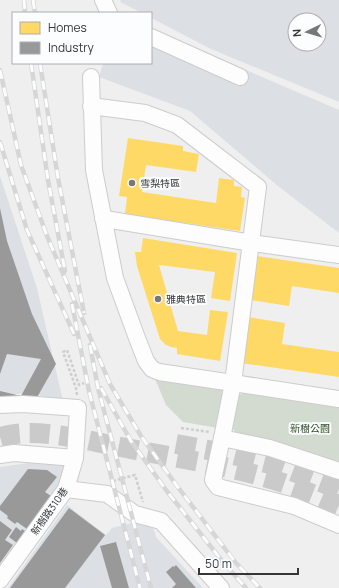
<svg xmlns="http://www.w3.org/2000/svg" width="339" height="588" font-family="Manrope,'Noto Sans TC',sans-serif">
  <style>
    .built { fill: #dce0e4; fill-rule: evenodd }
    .green { fill: #d3dbd1 }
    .homes { fill: #ffd966 }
    .industry { fill: #999 }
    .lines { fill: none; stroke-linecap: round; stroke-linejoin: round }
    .major-tunnel { stroke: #cacacb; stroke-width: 20; stroke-dasharray: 20 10; stroke-linecap: butt }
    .minor-casing { stroke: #cccccd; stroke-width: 18 }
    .path { stroke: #cecfcf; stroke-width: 2.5; stroke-dasharray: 3 2; stroke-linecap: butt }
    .minor { stroke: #fdfdfd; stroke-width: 16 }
    .rail-casing { stroke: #d6d6d6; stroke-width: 4.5 }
    .rail { stroke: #fbfdff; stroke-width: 3; stroke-dasharray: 9; stroke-linecap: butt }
    .poi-dot { fill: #777778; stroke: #fbfdff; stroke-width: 1.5 }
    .labels { text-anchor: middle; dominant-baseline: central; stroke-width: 4; stroke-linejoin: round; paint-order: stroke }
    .poi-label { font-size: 10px; fill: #363637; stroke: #fbfdff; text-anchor: start }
    .park-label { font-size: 10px; fill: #2d4920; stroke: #fbfdff }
    .street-label { font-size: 10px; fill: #363637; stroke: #fbfdff }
  </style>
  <rect width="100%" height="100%" fill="#efeff0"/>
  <g class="built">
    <path d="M121 0H339V102L211 49 151 18V13H142L120 2ZM295 20H319V44H295Z"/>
    <path d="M151 29 339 110V233L278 186 190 111 99 77 103 63H151Z"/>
    <path d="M0 176 37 288 63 401 28 393 0 396Z"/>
    <path d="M29 463 66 466 62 485 0 569V467Z"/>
    <path d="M67 505 106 535 112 528 143 520 152 524 156 537 203 588H8Z"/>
  </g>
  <g class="green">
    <path d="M153 374 225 388 218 428 183 422 166 405Z"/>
    <path d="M245 391 339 404V467L235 432 232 426 238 396Z"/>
  </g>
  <g class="homes">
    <path d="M128 138 183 146V151L199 154 196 172 146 165 142 192 216 203 219 178 234 180V186L242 187 241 197 245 198 240 231 125 214 127 197 119 196Z"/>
    <path d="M143 238 237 253 230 301 211 298 215 272 159 265 178 331 207 335 210 310 228 312 220 361 177 354V348L171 347 166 345 160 339 137 266 135 252H141Z"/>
    <path d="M257 256 339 268V293L292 286 289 306 250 300Z"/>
    <path d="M248 317 285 323 282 344 339 352V377L241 363Z"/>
  </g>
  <g class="industry">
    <path d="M0 208 7 241 32 314 56 364 35 401 0 400V391L21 396 41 359 7 354 0 374Z"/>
    <path d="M28 469 47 470 57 477 45 492 51 496 27 529 17 522 15 524 7 518 8 516 0 510V506Z"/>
    <path d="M69 508 105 535 65 588H10Z"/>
    <path d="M0 521 12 530 5 540 13 545 0 563Z"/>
    <path d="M16 527 21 531 22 529 25 531 17 543 9 537Z"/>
    <path d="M116 542 129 588H112L100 546Z"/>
    <path d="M176 565 196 588H172L176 584 166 572 173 566 174 567Z"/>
  </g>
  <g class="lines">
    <g class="major-tunnel">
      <path d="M0 437C38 426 87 441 126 448 175 458 226 465 274 480 296 487 318 496 339 505"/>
      <path d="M176 444 230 454 278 466 339 489"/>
    </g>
    <g class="minor-casing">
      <g id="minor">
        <path d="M103 0 109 13"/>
        <path d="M151 37 240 77"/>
        <path d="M91 77 94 170 115 278 137 338 146 361 152 369 159 372 233 383 222 438"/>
        <path d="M91 106 145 113 177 125 258 187 233 383 339 399"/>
        <path d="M103 218 111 220 252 243 339 255"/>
        <path d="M0 405 23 404 78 408 75 458 66 489 0 580"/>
        <path d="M0 455 14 453 75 458"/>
        <path d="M339 471 270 448 222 438 213 480 218 487 294 506 339 525"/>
        <path d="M66 489 107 494 135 514 161 521 221 588"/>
      </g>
    </g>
    <g class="path">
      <path d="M77 395 76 388 63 352 67 350 79 385 84 383"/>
      <path d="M181 428 210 432"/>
      <path d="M113 481 135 475 143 502"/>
    </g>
    <use href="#minor" class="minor"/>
    <g class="rail-casing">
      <g id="rail">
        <path d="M24 0 25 13"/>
        <path d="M33 0 35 13"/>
        <path d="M31 63 48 180 65 271"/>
        <path d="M40 63 58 178 84 313"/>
        <path d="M0 70 21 165 47 236 110 384 141 436 177 486 236 563 260 588"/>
        <path d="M0 142 27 230 74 334"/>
        <path d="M72 304 89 391 140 588"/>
        <path d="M90 345 98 388 151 588"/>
        <path d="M101 388 131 441 166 490 223 562 246 588"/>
      </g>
    </g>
    <use href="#rail" class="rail"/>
  </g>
  <g class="poi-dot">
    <circle cx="132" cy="183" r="4"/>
    <circle cx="158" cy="299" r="4"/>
  </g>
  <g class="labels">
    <g class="poi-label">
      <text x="140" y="183">雪梨特區</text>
      <text x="166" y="299">雅典特區</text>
    </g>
    <g class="park-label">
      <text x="310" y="428">新樹公園</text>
    </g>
    <g class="street-label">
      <text transform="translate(49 511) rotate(-55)">新樹路310巷</text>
    </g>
  </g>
  <rect x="12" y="12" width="140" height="52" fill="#fbfdff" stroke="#acadaf"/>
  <rect x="20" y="22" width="20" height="12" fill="#ffd966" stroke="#acadaf"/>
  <text x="48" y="32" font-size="12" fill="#363637">Homes</text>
  <rect x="20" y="42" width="20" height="12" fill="#999999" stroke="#acadaf"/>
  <text x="48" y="52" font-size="12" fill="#363637">Industry</text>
  <g transform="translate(307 32) rotate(265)"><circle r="19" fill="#fbfdff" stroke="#acadaf"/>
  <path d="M0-3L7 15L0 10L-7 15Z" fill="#777778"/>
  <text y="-6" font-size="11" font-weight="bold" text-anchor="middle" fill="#363637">N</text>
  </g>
  <path d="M199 568v6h99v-6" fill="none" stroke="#363637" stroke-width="2"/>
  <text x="205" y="568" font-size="12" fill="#363637" stroke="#fbfdff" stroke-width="3" paint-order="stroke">50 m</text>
</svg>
